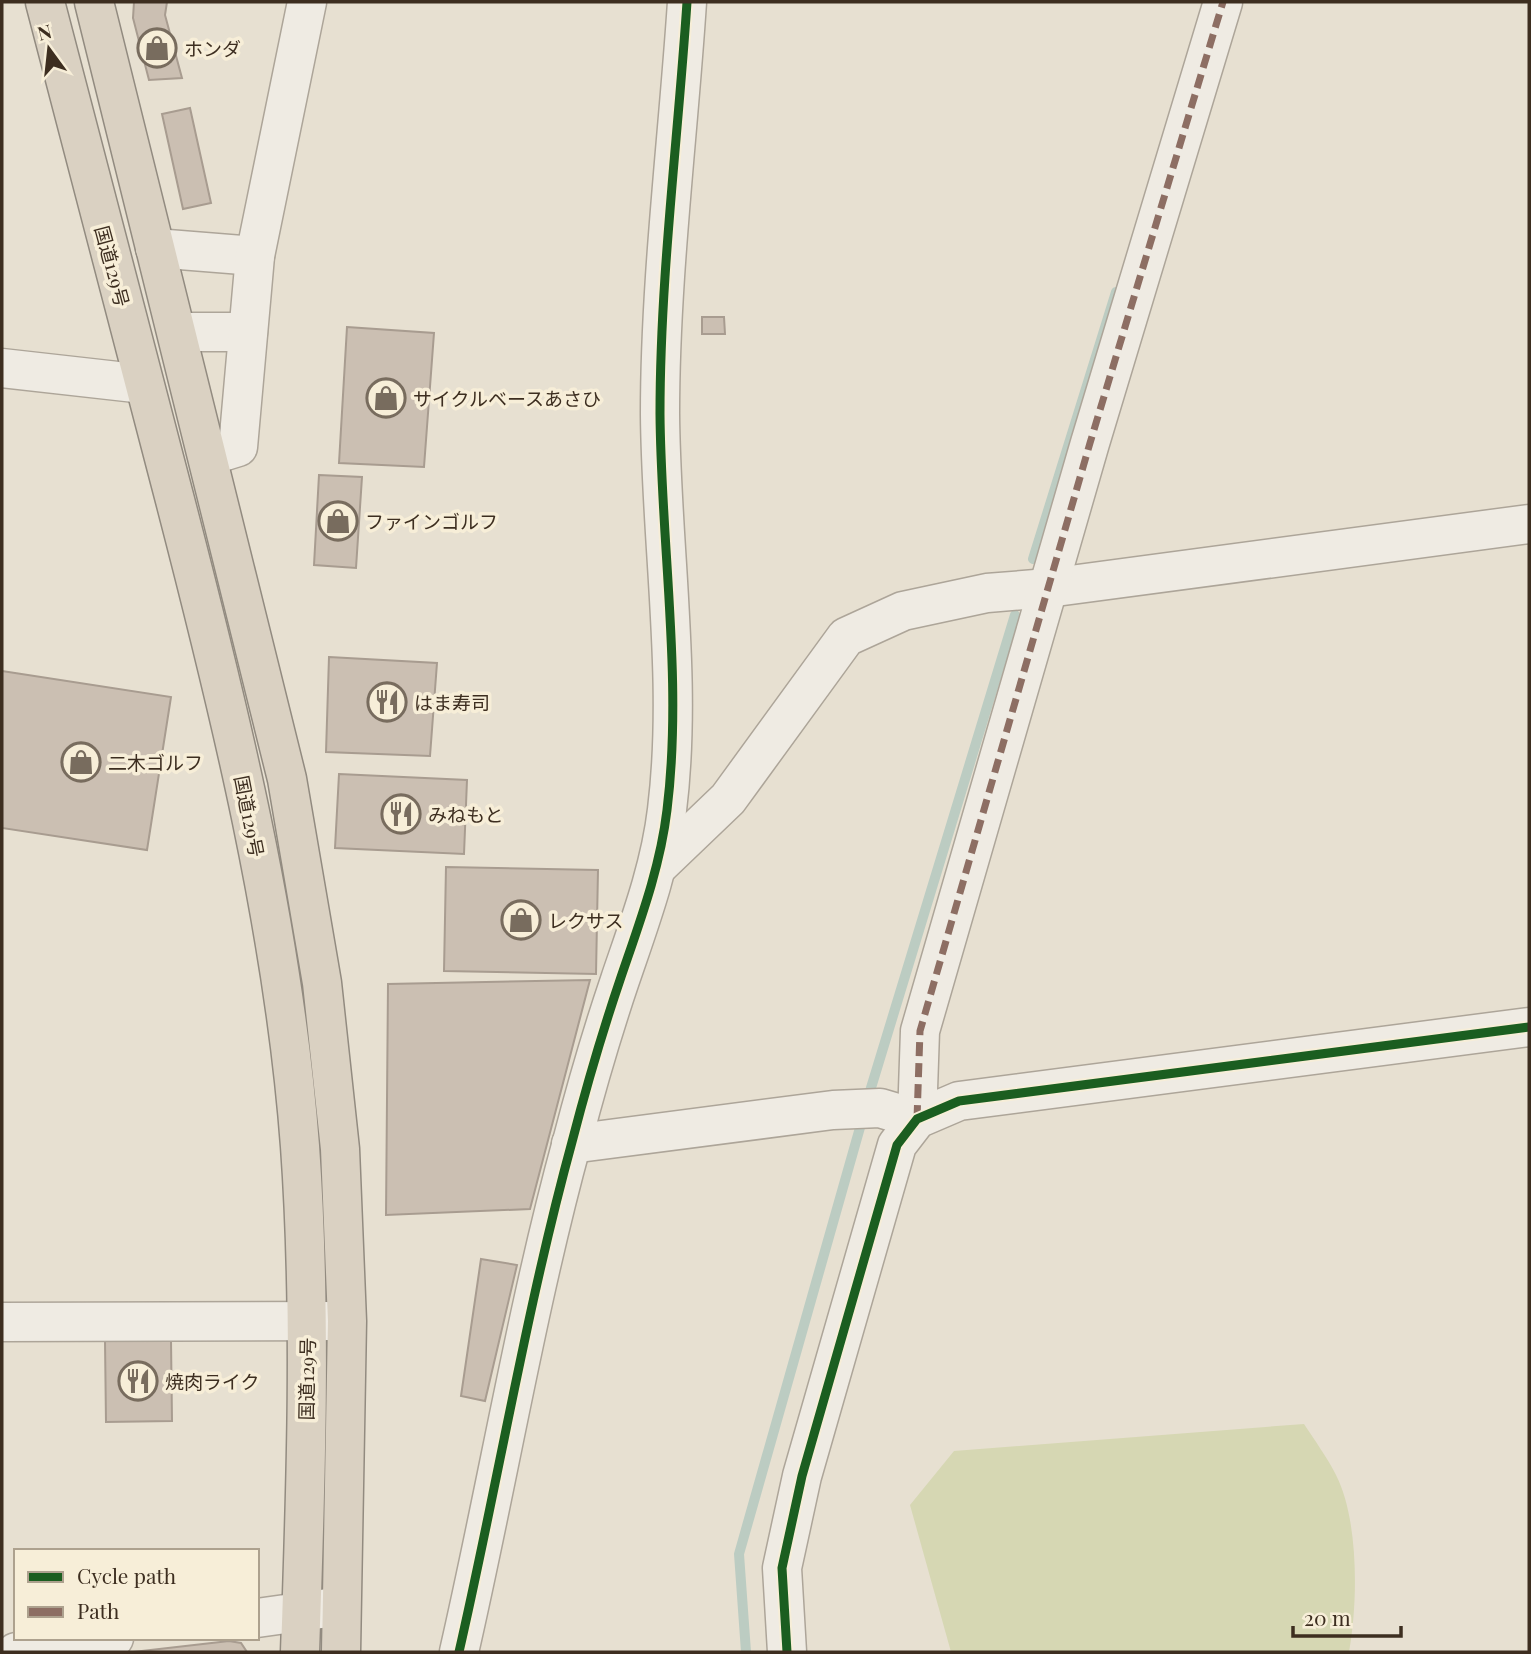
<svg xmlns="http://www.w3.org/2000/svg" width="1531" height="1654" font-family="'Playfair Display','Noto Sans JP',serif">
  <style>
    .green { fill: #d6d7b3 }
    .lines { fill: none; stroke-linecap: round; stroke-linejoin: round }
    .stream { stroke: #bcccc2; stroke-width: 10 }
    .building { fill: #cbbfb2; stroke: #a89c90; stroke-width: 2 }
    .minor-casing { stroke: #ada599; stroke-width: 41 }
    .highway-casing { stroke: #928b80; stroke-width: 41 }
    .minor { stroke: #efebe3; stroke-width: 38 }
    .highway { stroke: #dad1c2; stroke-width: 38 }
    .quiet { stroke: #8d6e63; stroke-width: 7; stroke-dasharray: 14 7; stroke-linecap: butt }
    .cycleway-casing { stroke: #f7eed8; stroke-width: 13 }
    .cycleway { stroke: #1b5e20; stroke-width: 9 }
    .labels { text-anchor: middle; dominant-baseline: central; stroke-width: 7; stroke-linejoin: round; paint-order: stroke }
    .poi-label { font-size: 19px; fill: #3d2e20; stroke: #f7eed8; text-anchor: start }
    .street-label { font-size: 19px; fill: #3d2e20; stroke: #f7eed8 }
  </style>
  <rect width="100%" height="100%" fill="#e7e0d1"/>
  <path class="green" d="M1304 1424C1315 1441 1327 1457 1336 1475 1359 1520 1358 1603 1349 1652H951L910 1505 954 1451Z"/>
  <g class="lines">
    <g class="stream">
      <path d="M1033 559 1116 292"/>
      <path d="M867 1101 1015 615"/>
      <path d="M746 1652 739 1554 863 1117"/>
    </g>
  </g>
  <g class="building">
    <path d="M134 2H167L165 15 182 78 149 80 133 18Z"/>
    <path d="M190 108 211 203 183 209 162 114Z"/>
    <path d="M702 317H724L725 334H702Z"/>
    <path d="M347 327 434 333 424 467 339 463Z"/>
    <path d="M319 475 362 477 356 568 314 565Z"/>
    <path d="M329 657 437 663 430 756 326 752Z"/>
    <path d="M2 671 171 697 147 850 2 828Z"/>
    <path d="M339 774 467 780 464 854 335 848Z"/>
    <path d="M446 867 598 870 596 974 444 971Z"/>
    <path d="M590 980 530 1209 386 1215 388 984Z"/>
    <path d="M481 1259 517 1265 485 1401 461 1396Z"/>
    <path d="M171 1340 172 1421 106 1422 105 1341Z"/>
    <path d="M229 1641 241 1643 247 1652H133Z"/>
  </g>
  <g class="lines">
    <g class="minor-casing">
      <g id="minor">
        <path d="M155 248 255 256"/>
        <path d="M177 332H248"/>
        <path d="M2 368 144 384"/>
        <path d="M209 456 238 447 255 256 307 2"/>
        <path d="M658 866 728 799 846 637 903 611 987 593 1048 588 1529 524"/>
        <path d="M917 1119 920 1031 1090 443 1223 2"/>
        <path d="M571 1144 833 1110 880 1108 917 1119"/>
        <path d="M2 1322 341 1321"/>
        <path d="M257 1618 335 1607"/>
        <path d="M16 1652 114 1638"/>
        <path d="M459 1652C498 1482 526 1310 572 1142 586 1088 602 1033 620 980 639 924 660 869 667 810 683 681 661 545 660 414 660 277 678 139 687 2"/>
        <path d="M787 1652 782 1568 802 1476 897 1145 917 1119 959 1101 1529 1027"/>
      </g>
    </g>
    <g class="highway-casing">
      <g id="highway">
        <path d="M45 2C88 168 131 334 175 500 229 708 284 931 300 1146 312 1314 306 1484 300 1652"/>
        <path d="M94 2 287 779 322 983 340 1149 347 1321 341 1652"/>
      </g>
    </g>
    <use href="#minor" class="minor"/>
    <use href="#highway" class="highway"/>
    <path class="quiet" d="M917 1119 920 1031 1090 443 1223 2"/>
    <g class="cycleway-casing">
      <g id="cycleway">
        <path d="M459 1652C498 1482 526 1310 572 1142 586 1088 602 1033 620 980 639 924 660 869 667 810 683 681 661 545 660 414 660 277 678 139 687 2"/>
        <path d="M787 1652 782 1568 802 1476 897 1145 917 1119 959 1101 1529 1027"/>
      </g>
    </g>
    <use href="#cycleway" class="cycleway"/>
  </g>
  <defs>
    <g id="shop-ring" transform="scale(2.0125)"><circle r="9.5" fill="#f7eed8" stroke="#786c5e" stroke-width="1.5"/><path d="M-5-2.5h2.3a2.7 3.5 0 0 1 5.4 0H5L5.5 6h-11ZM-1.5-2.5h3a1.5 2.3 0 0 0-3 0Z" fill="#786c5e"/></g>
    <g id="restaurant-ring" transform="scale(2.0125)"><circle r="9.5" fill="#f7eed8" stroke="#786c5e" stroke-width="1.5"/><path d="M-5-6h1v4h1v-4h1v4h1v-4h1v5L-1.5 .5V6h-2V.5L-5-1ZM5-6V6H3V1.5H1.5Q1.5-4 5-6Z" fill="#786c5e"/></g>
  </defs>
  <g fill-rule="evenodd">
    <use href="#shop-ring" x="157" y="48"/>
    <use href="#shop-ring" x="386" y="398"/>
    <use href="#shop-ring" x="338" y="521"/>
    <use href="#restaurant-ring" x="387" y="702"/>
    <use href="#shop-ring" x="81" y="762"/>
    <use href="#restaurant-ring" x="401" y="814"/>
    <use href="#shop-ring" x="521" y="920"/>
    <use href="#restaurant-ring" x="138" y="1381"/>
  </g>
  <g class="labels">
    <g class="poi-label">
      <text x="184" y="48">ホンダ</text>
      <text x="413" y="398">サイクルベースあさひ</text>
      <text x="365" y="521">ファインゴルフ</text>
      <text x="414" y="702">はま寿司</text>
      <text x="108" y="762">二木ゴルフ</text>
      <text x="428" y="814">みねもと</text>
      <text x="548" y="920">レクサス</text>
      <text x="165" y="1381">焼肉ライク</text>
    </g>
    <g class="street-label">
      <text transform="translate(113 266) rotate(75)">国道129号</text>
      <text transform="translate(250 816) rotate(79)">国道129号</text>
      <text transform="translate(306 1379) rotate(-89)">国道129号</text>
    </g>
  </g>
  <rect width="1531" height="1654" fill="none" stroke="#3d2e20" stroke-width="7"/>
  <rect x="14" y="1549" width="245" height="91" fill="#f7eed8" stroke="#ada18e" stroke-width="2"/>
  <rect x="28" y="1572" width="35" height="10" fill="#1b5e20" stroke="#ada18e" stroke-width="2"/>
  <text x="77" y="1584" font-size="21" fill="#3d2e20">Cycle path</text>
  <rect x="28" y="1607" width="35" height="10" fill="#8d6e63" stroke="#ada18e" stroke-width="2"/>
  <text x="77" y="1619" font-size="21" fill="#3d2e20">Path</text>
  <g transform="translate(49 49) rotate(345)" stroke="#f7eed8" stroke-width="5" paint-order="stroke">
  <path d="M0-5L12 26L0 18L-12 26Z" fill="#3d2e20"/>
  <text y="-10" font-size="19" font-weight="bold" text-anchor="middle" fill="#3d2e20">N</text>
  </g>
  <path d="M1293 1626v10h108v-10" fill="none" stroke="#3d2e20" stroke-width="3.5"/>
  <text x="1304" y="1626" font-size="21" fill="#3d2e20" stroke="#f7eed8" stroke-width="5" paint-order="stroke">20 m</text>
</svg>
